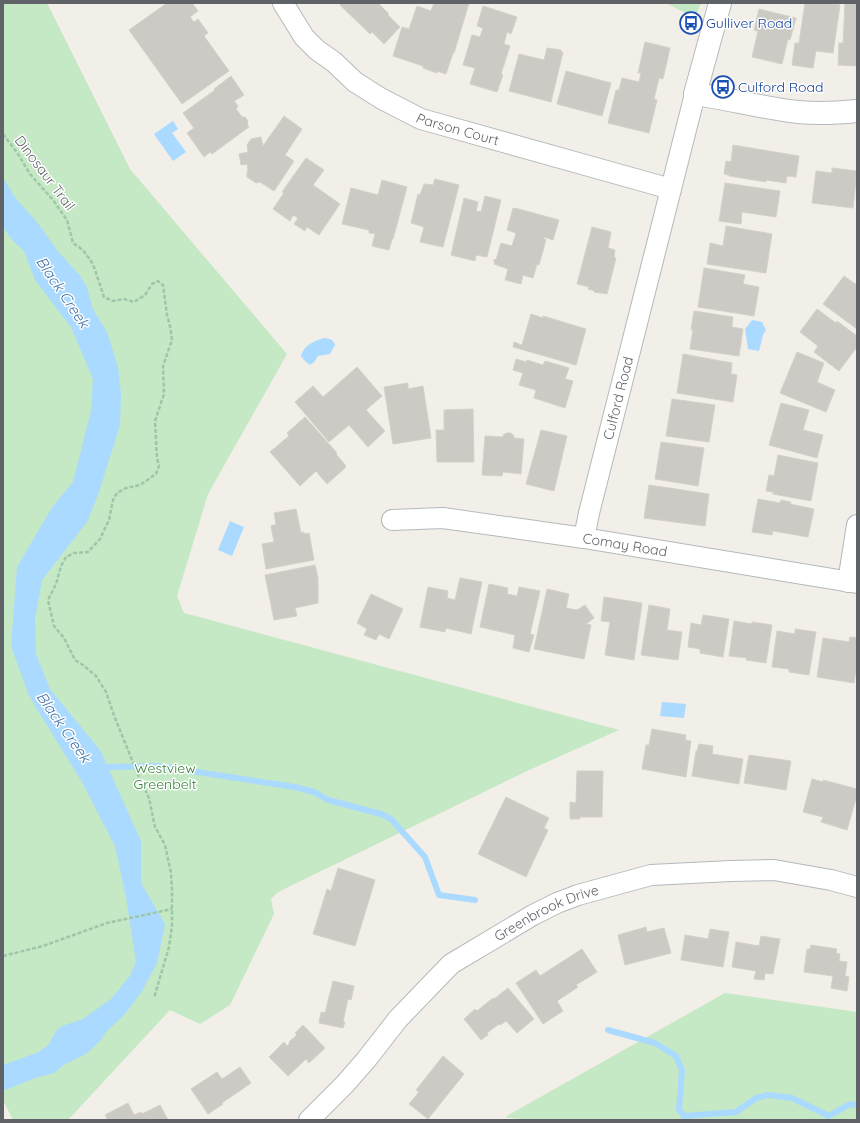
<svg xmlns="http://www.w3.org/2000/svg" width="860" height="1123" font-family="Quicksand,sans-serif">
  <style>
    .green { fill: #c5e8c5 }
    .water { fill: #aadaff }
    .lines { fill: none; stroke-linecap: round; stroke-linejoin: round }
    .stream { stroke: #aadaff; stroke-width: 6 }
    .building { fill: #cccac5; stroke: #d6d1c6 }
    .street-casing { stroke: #b5b8bc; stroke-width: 22 }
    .secondary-casing { stroke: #b6babf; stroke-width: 24 }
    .path { stroke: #9cc7a9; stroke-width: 2.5; stroke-dasharray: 4 2; stroke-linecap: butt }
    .street { stroke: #fff; stroke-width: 20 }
    .secondary { stroke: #fff; stroke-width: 22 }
    .labels { text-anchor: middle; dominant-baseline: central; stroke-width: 3; stroke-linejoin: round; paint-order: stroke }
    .transit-label { font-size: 14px; fill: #164399; stroke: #fff; text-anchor: start }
    .street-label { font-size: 14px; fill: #5f6368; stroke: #fff }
    .park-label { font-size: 14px; fill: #348238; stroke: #fff }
    .water-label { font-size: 15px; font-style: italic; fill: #4174aa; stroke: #fff }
  </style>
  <rect width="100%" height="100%" fill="#f1efe8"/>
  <g class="green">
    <path d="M3 3H47L130 169 287 354 208 494 177 596 184 613 619 730 527 771 278 892 271 899 274 914 230 1005 200 1024 170 1010 68 1120H13L3 1100Z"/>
    <path d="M666 3H701L695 18Z"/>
    <path d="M725 993 857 1012V1120H528L505 1117Z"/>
  </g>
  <g class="water">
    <path d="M173 121 178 129 172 133 186 152 173 161 154 134Z"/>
    <path d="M3 178 17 200 37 222 57 250 81 277 87 288 93 309 107 332 118 367 121 394 120 425 98 495 87 522 42 580 35 619 36 654 50 689 100 750 141 841V883L165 924 157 963 142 991 125 1014 106 1032 101 1040 86 1054 65 1064 54 1073 35 1078 8 1089 3 1090V1065L39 1052 49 1044 57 1030 62 1026 83 1019 111 999 130 976 136 962 126 897 115 846 83 784 29 696 11 646 17 567 53 506 73 482 91 411 93 379 71 327 35 280 24 251 13 241 3 227Z"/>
    <path d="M752 320 762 322 766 330 763 335 759 351 748 349 745 329Z"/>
    <path d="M324 338C330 339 333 339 335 345L330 354 318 356 314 362 310 365 304 360 301 356C304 345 314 341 324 338Z"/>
    <path d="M230 521 244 527 232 556 218 550Z"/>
    <path d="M662 702 686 704 684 718 660 716Z"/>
  </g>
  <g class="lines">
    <g class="stream">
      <path d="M101 768 108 767 158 766 295 787 314 792 328 800 381 814 391 819 425 857 439 895 475 900"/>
      <path d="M608 1030 655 1043 676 1056 682 1070 679 1110 684 1116 736 1112 756 1098 768 1095 792 1098 829 1116 848 1105 857 1104"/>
    </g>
  </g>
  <g class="building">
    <path d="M167 3H192L198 11 190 17 194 22 198 19 208 33 204 36 229 71 182 104 129 30Z"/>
    <path d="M342 3H378L389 14 388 15 400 27 384 44 372 32 370 34 340 5Z"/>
    <path d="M434 3H469L454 53H453L446 74 437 71V73L423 68V66L393 56 402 27 409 29 417 6 431 11Z"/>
    <path d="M805 3H826L840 5 833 53 816 51 813 68 792 65 795 43H799Z"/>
    <path d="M845 3H857V66L838 65 839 43H843Z"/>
    <path d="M483 6 517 17 511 34 507 32 504 44 510 46 501 74 503 75 497 92 470 84 475 68 463 65 472 35 480 37 483 28 477 26Z"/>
    <path d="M759 9 796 18 790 40 788 39 782 64 752 57 758 31 754 30Z"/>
    <path d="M645 42 670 48 663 79 659 78 654 99 657 100 649 133 608 123 616 90H619L622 78 639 82 641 73H638Z"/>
    <path d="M547 48 561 50V52H563L551 102 509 91 519 54 544 60Z"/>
    <path d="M566 71 611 83 602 116 557 104Z"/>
    <path d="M231 76 244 95 233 102H235L238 106 236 109 242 117H245L248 121 247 124 249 127 212 154 210 152 204 157 187 133 194 128 183 113 215 90 214 89Z"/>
    <path d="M284 116 302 129 285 155 294 161 274 191 260 182 256 183 247 177V172L248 170 247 164 241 165 239 154 248 152 247 145 251 139 261 137 263 146Z"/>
    <path d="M733 145 799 156 796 177 787 176 786 183 766 180V182L729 176V175L724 174 726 161 731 162Z"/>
    <path d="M306 158 324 170 313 185 340 204 319 235 307 227 305 231 294 224 298 218 293 215 290 221 273 209 284 193 282 192Z"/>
    <path d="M832 168 857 171 853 208 812 203 816 171 832 173Z"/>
    <path d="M435 179 459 185 443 247 420 242 424 227 411 223 418 194 420 195 424 184 433 185Z"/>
    <path d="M382 180 407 187 393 239H392L389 250 372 246 375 234 369 233V230L342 224 351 188 378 195Z"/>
    <path d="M725 183 780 191 776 217 742 212 741 224 719 221Z"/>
    <path d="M485 196 501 200 487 257 476 255 475 261 451 255 464 198 478 202 476 211 481 212Z"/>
    <path d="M513 208 515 209V208L559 220 553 240 544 237V239L546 240 539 265 537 264 533 278 523 275 521 284 505 280 508 269 494 264 495 262H494V259L496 260 501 243 512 246 516 233 507 230Z"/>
    <path d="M726 226 772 234 766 273 707 264 710 243 723 246Z"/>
    <path d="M592 227 611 232 608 248 615 250 614 257 616 258 607 294 594 292 595 291 588 289 589 287 577 284Z"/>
    <path d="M704 268 745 275 743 284 759 287 754 316 698 307Z"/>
    <path d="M844 276 857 285V329L823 304Z"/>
    <path d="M817 309 836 323 837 321 857 336V347L839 371 814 352 818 346 800 332Z"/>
    <path d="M694 311 733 317 732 327 743 329 739 356 690 349 693 330H691Z"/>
    <path d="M531 314 543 318V316L586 329 576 365 513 347 514 342 522 345Z"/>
    <path d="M797 352 824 363 817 382 835 390 826 412 780 393Z"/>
    <path d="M683 354 732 363 731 374 737 375 733 402 677 393Z"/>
    <path d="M516 359 526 362 527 360 543 365 545 361 569 368 565 379 573 381 565 408 534 398 536 390 519 385 523 373 513 370Z"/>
    <path d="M357 367 382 396 366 410 385 431 368 447 349 425 329 442 295 402 313 386 323 397Z"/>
    <path d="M408 383V389L423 386 431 438 393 444 384 387Z"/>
    <path d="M672 399 715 405 709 442 666 436Z"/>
    <path d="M781 403 809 410 803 430 823 435 817 458 769 445Z"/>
    <path d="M473 409 474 462H437L436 430H444V410Z"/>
    <path d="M305 417 337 453 336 454 346 466 345 467V468L327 484 316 471 300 486 270 452 289 436 287 433Z"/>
    <path d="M541 430 567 436 554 491 526 484Z"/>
    <path d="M507 433H511L514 436V438L524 439 521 474 503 472 502 476 482 475 485 436 503 437V435Z"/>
    <path d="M661 442 704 448 698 486 655 479Z"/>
    <path d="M778 455 818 463 811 501 773 494V492L766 491 769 475 774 476Z"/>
    <path d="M649 485 709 494 705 526 644 518Z"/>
    <path d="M758 499 780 503 781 500 791 502 790 504 814 509 808 537 773 531 772 535 752 532Z"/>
    <path d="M296 509 301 533 304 532V534L309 533 314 560 266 569 262 544 274 542 271 526 276 524 274 513Z"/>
    <path d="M315 565 318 578V603L295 608 297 616 274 620 265 575Z"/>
    <path d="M460 578 482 582 471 634 446 628 445 632 420 627 428 587 448 591 447 598 455 600Z"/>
    <path d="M489 584 508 588 507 594 517 596 519 587 540 591 530 634 534 635 529 652 513 648 515 635 480 627Z"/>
    <path d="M547 589 569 594 566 608 577 610 585 605 594 618 586 624 591 625 584 659 534 649Z"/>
    <path d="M371 594 403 609 389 639 379 634 376 640 364 635 367 629 357 623Z"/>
    <path d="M604 597 642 603 634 660 605 655 610 622 601 621Z"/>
    <path d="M649 605 670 609 667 630 682 632 678 660 641 655Z"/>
    <path d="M703 615 729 619 723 657 700 653V649L688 647 691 623 701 625Z"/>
    <path d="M734 621 752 624V622L772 625 766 663 746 660 747 658 729 656Z"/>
    <path d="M795 629 816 632 809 675 789 672V669L772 667 777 631 795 634Z"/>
    <path d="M850 637 857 638V664L854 683 817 677 823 638 849 642Z"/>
    <path d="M652 729 686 735 685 740 691 741 686 777 642 769 646 745H649Z"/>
    <path d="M699 744 713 746 712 754 743 759 739 784 692 776 696 751H697Z"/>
    <path d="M749 755 791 761 786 790 744 783Z"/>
    <path d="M577 771H603L602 817H580V819H570V802L576 803Z"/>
    <path d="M812 779 823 782V780L857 789V795L847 830 821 822 823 817 803 812Z"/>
    <path d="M506 797 549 818 544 828 548 830 526 877 478 854Z"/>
    <path d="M338 868 375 880 355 946 313 934 327 889 331 891Z"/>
    <path d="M646 927 647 932 664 928 671 953 625 965 618 935Z"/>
    <path d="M710 929 729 932 723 967 681 960 685 935 708 939Z"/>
    <path d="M761 936 780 939 773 974 765 973 764 980 754 979 756 971 732 967 736 942 759 946Z"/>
    <path d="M811 945 837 949 836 953 840 954 839 961 847 962 845 976 849 977 847 991 831 988 833 976 804 972 807 949H810Z"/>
    <path d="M582 949 597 972 576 985 578 987 557 1001 563 1011 543 1024 516 983 536 970 540 976Z"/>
    <path d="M333 981 354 986 351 1000 348 999 343 1022H345L343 1028 319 1023 321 1012 325 1013Z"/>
    <path d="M508 988 534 1019 517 1033 506 1021 500 1025 499 1024 487 1033 488 1035 481 1040 464 1019 475 1009 477 1011 493 998 494 999Z"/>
    <path d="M303 1025 325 1048 309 1063 306 1059 288 1076 269 1057 284 1042 287 1046 290 1043 289 1042 297 1035 295 1033Z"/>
    <path d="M443 1056 464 1074 428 1119 409 1104 419 1092 416 1090Z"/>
    <path d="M240 1067 251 1083 222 1103 223 1104 208 1114 191 1089 217 1072 222 1079Z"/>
    <path d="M128 1103 134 1115 141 1112 142 1114 160 1105 168 1120H108L105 1115Z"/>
  </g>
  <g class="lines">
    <g class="street-casing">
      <g id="street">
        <path id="s1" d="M283 3 304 37 317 50 334 62 355 82 382 99 421 119 671 189"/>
        <path id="s2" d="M392 520 443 518 584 538 857 583"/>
        <path id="s3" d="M584 538 589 513 695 94"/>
        <path d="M848 582 857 525"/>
        <path id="s4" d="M309 1120 345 1084 366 1060 398 1019 451 964 533 915 557 903 578 895 651 875 731 871 774 870 831 880 857 887"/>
      </g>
    </g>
    <g class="secondary-casing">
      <path id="secondary" d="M720 3 695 94C729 99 763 108 798 112 818 114 837 113 857 111"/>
    </g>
    <g class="path">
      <path d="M3 134 18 154 30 174 53 200 67 220 73 243 83 250 93 264 104 297 112 301 124 299 134 302 145 295 152 284 158 281 163 285 167 315 170 326 172 340 163 366 164 394 155 421 157 458 159 466 156 474 140 485 126 488 117 493 113 500 109 520 100 539 88 552 74 553 66 557 61 566 56 584 48 600 54 626 64 638 75 660 83 665 96 676 106 692 115 718 139 777 149 798 155 827 165 845 171 873 172 891V926L169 947 154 998"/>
      <path d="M3 956 43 946 107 923 172 909"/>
    </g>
    <use href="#street" class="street"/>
    <use href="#secondary" class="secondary"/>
  </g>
  <defs>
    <g id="bus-ring" transform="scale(1.15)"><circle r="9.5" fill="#fff" stroke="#1a4fb4" stroke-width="1.5"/><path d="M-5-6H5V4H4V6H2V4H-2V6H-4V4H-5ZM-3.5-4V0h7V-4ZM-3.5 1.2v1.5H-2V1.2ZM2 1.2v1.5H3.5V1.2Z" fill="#1a4fb4"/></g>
  </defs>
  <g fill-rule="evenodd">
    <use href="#bus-ring" x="691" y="23"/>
    <use href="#bus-ring" x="723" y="87"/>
  </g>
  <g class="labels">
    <g class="transit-label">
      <text x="706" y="23">Gulliver Road</text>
      <text x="738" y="87">Culford Road</text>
    </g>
    <g class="street-label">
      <text stroke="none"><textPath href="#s1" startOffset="222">Parson Court</textPath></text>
      <text transform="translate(45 173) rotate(53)">Dinosaur Trail</text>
      <text stroke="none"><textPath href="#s3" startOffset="144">Culford Road</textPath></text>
      <text stroke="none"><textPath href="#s2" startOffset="235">Comay Road</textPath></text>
      <text stroke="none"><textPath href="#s4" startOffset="320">Greenbrook Drive</textPath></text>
    </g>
    <g class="park-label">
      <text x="165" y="768">Westview<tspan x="165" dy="16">Greenbelt</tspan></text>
    </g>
    <g class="water-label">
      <text transform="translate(63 292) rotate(56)">Black Creek</text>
      <text transform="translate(64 727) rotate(55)">Black Creek</text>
    </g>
  </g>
  <rect width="860" height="1123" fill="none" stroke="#5f6368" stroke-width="8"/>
</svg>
